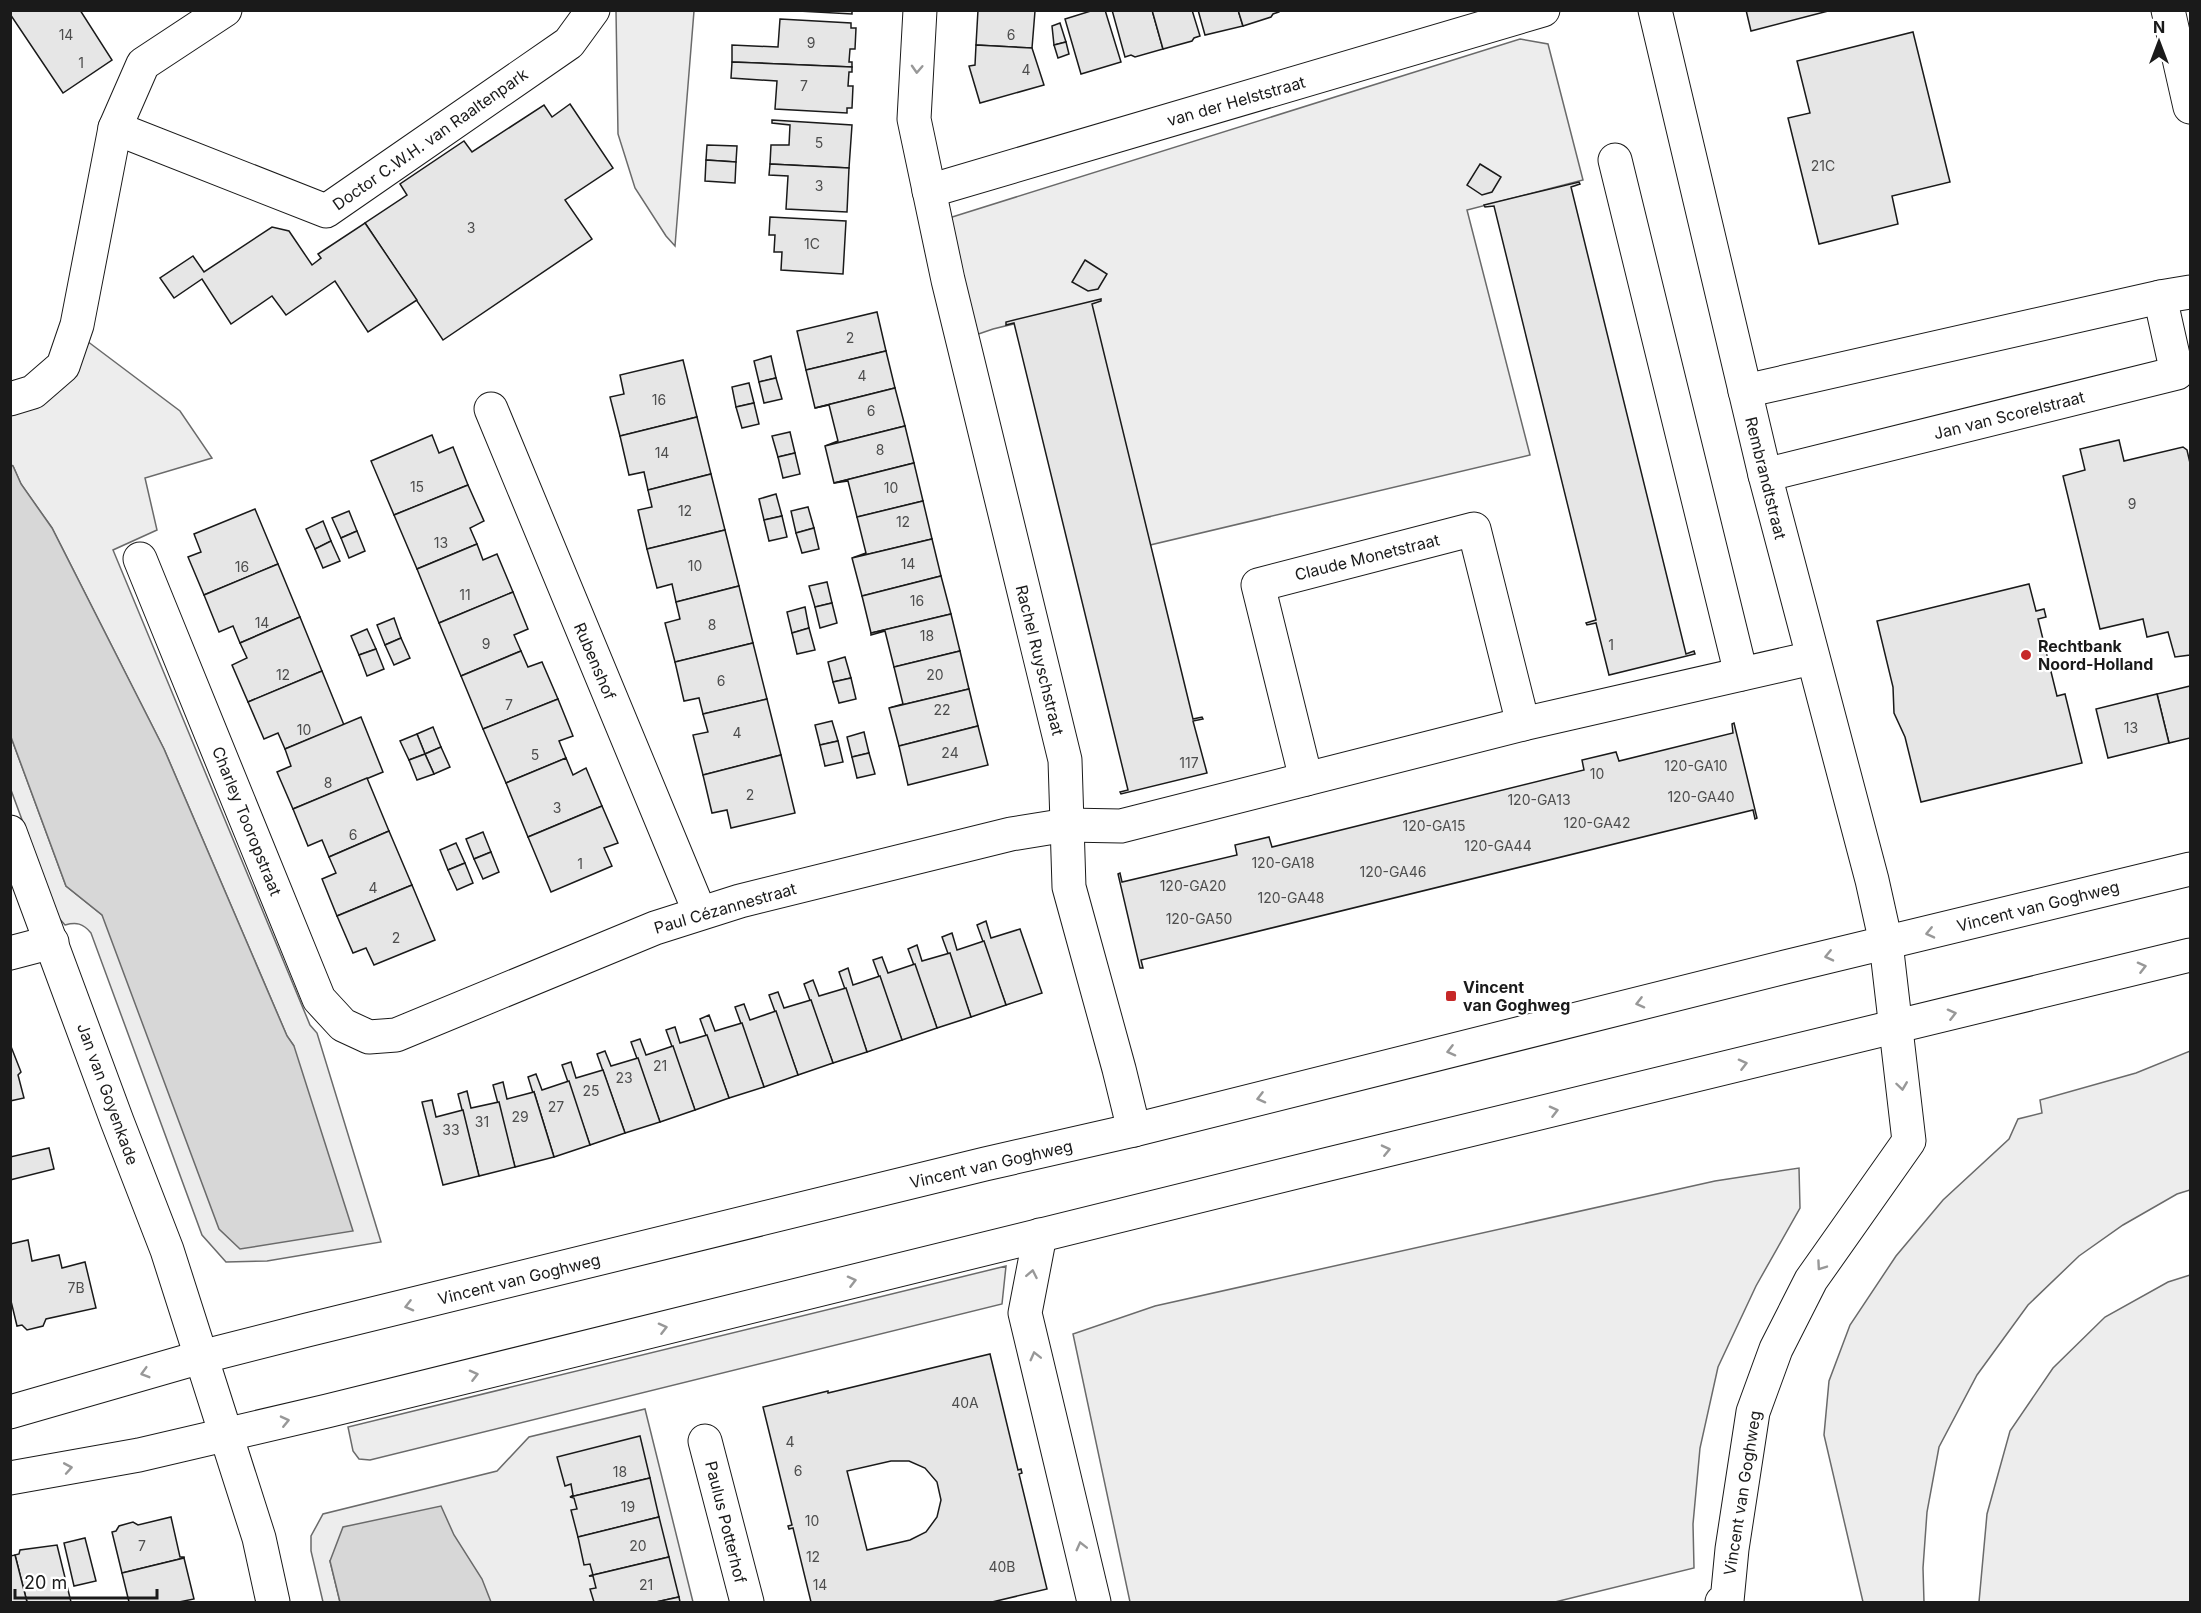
<svg xmlns="http://www.w3.org/2000/svg" width="2201" height="1613" font-family="Inter,sans-serif">
  <style>
    .green { fill: #ededed; stroke: #6a6a6a; stroke-width: 1.5 }
    .water { fill: #d7d7d7; stroke: #6a6a6a; stroke-width: 1.5 }
    .building { fill: #e6e6e6; stroke: #1a1a1a; stroke-width: 1.5; fill-rule: evenodd }
    .lines { fill: none; stroke-linecap: round; stroke-linejoin: round }
    .minor-casing { stroke: #1a1a1a; stroke-width: 35 }
    .major-casing { stroke: #1a1a1a; stroke-width: 35 }
    .minor { stroke: #fff; stroke-width: 33 }
    .major { stroke: #fff; stroke-width: 33 }
    .oneway { stroke: #989898 }
    .poi-dot { fill: #c62828; stroke: #fff; stroke-width: 2 }
    .labels { text-anchor: middle; dominant-baseline: central; stroke-width: 4.5; stroke-linejoin: round; paint-order: stroke }
    .number-label { font-size: 14px; fill: #4d4d4d }
    .street-label { font-size: 16px; fill: #1a1a1a; stroke: #fff }
    .poi-label { font-size: 16px; font-weight: bold; fill: #1a1a1a; stroke: #fff; text-anchor: start }
  </style>
  <rect width="100%" height="100%" fill="#fff"/>
  <g class="green">
    <path d="M616 11H694L675 246 666 236 635 188 618 134Z"/>
    <path d="M1520 39 1548 44 1583 180 1467 210 1530 455 1150 545 1087 306 993 329 964 339 933 223Z"/>
    <path d="M87 341 180 411 212 458 145 478 157 530 113 550 310 1025 317 1033 381 1242 267 1261 226 1262 202 1235 91 933C83 923 76 922 65 925L58 917 11 790V737L66 886 102 915 294 1046 287 1036 164 749 52 528 21 484 13 466 11 465V412Z"/>
    <path d="M2190 1051V1190L2177 1194 2123 1225 2079 1256 2028 1305 1977 1375 1939 1447 1927 1512 1923 1568 1924 1602H1863L1824 1435 1829 1381 1850 1325 1896 1256 1943 1200 2009 1139 2018 1119 2042 1113 2040 1100 2136 1073Z"/>
    <path d="M1799 1168 1800 1208 1756 1286 1718 1367 1700 1448 1693 1524 1694 1568 1555 1602H1130L1073 1334 1155 1306 1715 1181Z"/>
    <path d="M1006 1266 1002 1304 370 1460 359 1459 353 1451 348 1427Z"/>
    <path d="M2190 1275V1602H1979L1987 1514 2010 1431 2053 1368 2105 1317 2168 1282Z"/>
    <path d="M645 1409 693 1602H487L330 1561 340 1602H323L311 1551V1536L323 1514 497 1471 529 1437Z"/>
  </g>
  <g class="water">
    <path d="M11 465 13 466 21 484 52 528 164 749 287 1036 294 1046 353 1231 240 1249 219 1229 102 915 66 886 11 737Z"/>
    <path d="M441 1506 454 1535 482 1579 491 1602H340L330 1561 343 1527Z"/>
  </g>
  <g class="building">
    <path d="M10 10H80L112 60 63 93 10 14Z"/>
    <path d="M780 10H852V14Z"/>
    <path d="M978 10 1035 11 1032 48 976 45Z"/>
    <path d="M1094 10H1105L1121 62 1081 74 1065 19Z"/>
    <path d="M1112 10H1152L1163 49 1135 57 1131 55 1125 57Z"/>
    <path d="M1152 10H1192L1200 36 1194 38 1192 41 1163 49Z"/>
    <path d="M1198 10H1238L1243 26 1205 35Z"/>
    <path d="M1238 10H1279V12L1273 14 1271 17 1243 26Z"/>
    <path d="M1746 10H1832L1751 31Z"/>
    <path d="M780 19 851 23V28H856L855 49H850L849 62H852V67L732 62V45L778 47Z"/>
    <path d="M1060 23 1066 42 1054 45 1052 26Z"/>
    <path d="M1913 32 1950 182 1892 196 1898 224 1819 244 1788 118 1810 113 1797 61Z"/>
    <path d="M1066 42 1069 54 1058 58 1054 45Z"/>
    <path d="M976 45 1032 48 1044 85 980 103 969 66 975 65Z"/>
    <path d="M732 62 852 67V72H849L848 86H853L852 108H847V113L775 109 777 81 731 78Z"/>
    <path d="M570 104 613 168 565 200 592 239 443 340 365 223 407 195 400 184 464 141 472 152 544 105 552 117Z"/>
    <path d="M772 120 852 125 849 168 770 164 771 145H789L790 125 772 123Z"/>
    <path d="M707 145 737 146 736 162 706 160Z"/>
    <path d="M706 160 736 162 735 183 705 181Z"/>
    <path d="M770 164 849 168 847 212 786 209 788 176 769 175Z"/>
    <path d="M1480 164 1501 177 1492 192 1482 195 1467 185Z"/>
    <path d="M1579 182 1580 184 1571 187 1686 654 1694 651 1695 654 1609 675 1596 623 1587 625 1586 623 1596 620 1494 206 1485 207 1484 205Z"/>
    <path d="M770 217 846 221 843 274 781 270 782 252H774L775 235H769Z"/>
    <path d="M365 223 417 300 368 332 335 281 286 315 272 296 231 324 202 279 174 298 160 278 193 256 204 272 272 227 289 231 312 265 321 258 318 254Z"/>
    <path d="M1085 260 1107 274 1098 289 1088 291 1072 282Z"/>
    <path d="M1101 299V301L1092 304 1193 719 1202 717 1203 719 1193 721 1207 773 1121 794 1120 792 1128 790 1014 323 1006 325V322Z"/>
    <path d="M877 312 886 351 806 370 797 331Z"/>
    <path d="M886 351 895 388 815 408 806 370Z"/>
    <path d="M771 356 776 378 759 382 754 361Z"/>
    <path d="M683 360 697 417 620 436 610 397 624 394 620 375Z"/>
    <path d="M776 378 782 399 764 403 759 382Z"/>
    <path d="M749 383 754 403 736 407 732 387Z"/>
    <path d="M895 388 905 426 825 446 838 441 829 405 815 408Z"/>
    <path d="M754 403 759 424 742 428 736 407Z"/>
    <path d="M697 417 711 474 648 490 644 472 629 475 620 436Z"/>
    <path d="M905 426 914 463 834 483 825 446Z"/>
    <path d="M790 432 795 453 778 457 772 436Z"/>
    <path d="M432 435 439 453 453 447 468 485 394 515 371 461Z"/>
    <path d="M2119 440 2124 461 2183 447 2187 450 2190 463V655L2175 657 2168 632 2147 637 2143 619 2100 629 2063 476 2085 470 2080 449Z"/>
    <path d="M795 453 800 474 783 478 778 457Z"/>
    <path d="M914 463 923 501 857 517 848 481 834 483Z"/>
    <path d="M711 474 725 530 647 549 638 510 652 507 648 490Z"/>
    <path d="M468 485 484 521 470 528 477 544 417 569 394 515Z"/>
    <path d="M776 494 782 516 764 520 759 499Z"/>
    <path d="M923 501 932 539 852 558 866 553 857 517Z"/>
    <path d="M808 507 814 528 796 533 791 511Z"/>
    <path d="M255 509 278 564 204 595 188 557 201 552 194 534Z"/>
    <path d="M349 511 357 531 341 538 332 518Z"/>
    <path d="M782 516 787 537 769 541 764 520Z"/>
    <path d="M323 521 331 541 315 549 306 529Z"/>
    <path d="M814 528 819 549 802 553 796 533Z"/>
    <path d="M725 530 739 586 676 602 672 584 657 588 647 549Z"/>
    <path d="M357 531 365 551 349 558 341 538Z"/>
    <path d="M932 539 941 576 862 596 852 558Z"/>
    <path d="M331 541 340 561 323 568 315 549Z"/>
    <path d="M477 544 483 560 497 554 513 592 439 623 417 569Z"/>
    <path d="M278 564 300 617 240 643 233 626 219 632 204 595Z"/>
    <path d="M941 576 951 614 871 633 862 596Z"/>
    <path d="M827 582 832 603 815 607 809 586Z"/>
    <path d="M2029 584 2036 611 2044 609 2046 617 2038 619 2057 696 2065 694 2082 763 1921 802 1905 737 1894 713 1893 687 1877 621Z"/>
    <path d="M739 586 753 643 675 662 665 623 680 619 676 602Z"/>
    <path d="M513 592 528 629 514 635 521 651 461 676 439 623Z"/>
    <path d="M832 603 837 623 820 628 815 607Z"/>
    <path d="M805 607 809 628 792 633 787 612Z"/>
    <path d="M951 614 960 651 894 667 885 631 871 635V633Z"/>
    <path d="M300 617 322 671 248 702 232 665 247 658 240 643Z"/>
    <path d="M394 618 401 638 385 645 377 625Z"/>
    <path d="M809 628 815 650 797 654 792 633Z"/>
    <path d="M367 629 376 649 359 655 351 636Z"/>
    <path d="M401 638 410 658 394 665 385 645Z"/>
    <path d="M753 643 767 699 703 714 699 698 684 701 675 662Z"/>
    <path d="M376 649 384 669 367 676 359 655Z"/>
    <path d="M521 651 528 667 542 662 558 699 483 729 461 676Z"/>
    <path d="M960 651 969 689 889 708 903 704 894 667Z"/>
    <path d="M845 657 851 678 833 682 828 662Z"/>
    <path d="M322 671 344 725 285 749 278 733 264 739 248 702Z"/>
    <path d="M851 678 856 699 839 703 833 682Z"/>
    <path d="M2190 686V738L2169 743 2157 694Z"/>
    <path d="M969 689 978 726 899 746 889 708Z"/>
    <path d="M2157 694 2169 743 2108 758 2096 709Z"/>
    <path d="M558 699 573 736 559 741 566 758 506 783 483 729Z"/>
    <path d="M767 699 781 755 703 775 693 735 708 732 703 714Z"/>
    <path d="M361 717 383 772 293 809 277 772 291 766 285 749Z"/>
    <path d="M832 721 838 741 820 745 815 725Z"/>
    <path d="M1734 723 1757 818 1755 819 1753 810 1141 960 1143 968H1140L1118 874 1120 873 1122 882 1237 855 1235 845 1269 837 1272 847 1584 770 1582 760 1616 752 1619 761 1733 733 1732 724Z"/>
    <path d="M978 726 988 765 908 785 899 746Z"/>
    <path d="M433 727 441 747 425 754 417 734Z"/>
    <path d="M864 732 869 753 852 757 847 737Z"/>
    <path d="M417 734 425 754 409 760 400 741Z"/>
    <path d="M838 741 843 762 825 766 820 745Z"/>
    <path d="M441 747 450 767 434 774 425 754Z"/>
    <path d="M869 753 875 774 857 778 852 757Z"/>
    <path d="M425 754 434 774 417 780 409 760Z"/>
    <path d="M781 755 795 813 731 828 727 810 712 813 703 775Z"/>
    <path d="M566 758 573 775 586 768 602 806 528 837 506 783Z"/>
    <path d="M367 778 389 831 329 857 322 840 308 846 293 809Z"/>
    <path d="M602 806 618 843 604 848 612 866 551 892 528 837Z"/>
    <path d="M389 831 412 885 337 916 322 879 336 873 329 857Z"/>
    <path d="M483 832 491 852 474 859 466 839Z"/>
    <path d="M456 843 465 863 448 870 440 850Z"/>
    <path d="M491 852 499 872 483 879 474 859Z"/>
    <path d="M465 863 473 883 457 890 448 870Z"/>
    <path d="M412 885 435 940 374 965 366 948 353 953 337 916Z"/>
    <path d="M986 921 991 938 1020 929 1042 993 1006 1005 977 925Z"/>
    <path d="M952 933 957 950 984 941 1006 1005 971 1017 942 937Z"/>
    <path d="M917 945 922 961 950 953 971 1017 937 1028 908 949Z"/>
    <path d="M882 957 888 973 915 964 937 1028 902 1040 873 960Z"/>
    <path d="M848 968 853 985 880 976 902 1040 867 1052 839 972Z"/>
    <path d="M813 980 819 996 846 988 867 1052 833 1063 804 984Z"/>
    <path d="M778 992 784 1008 811 1000 833 1063 798 1075 769 995Z"/>
    <path d="M744 1004 750 1020 776 1011 798 1075 764 1087 735 1007Z"/>
    <path d="M709 1015 715 1031 742 1023 764 1087 729 1098 700 1019Z"/>
    <path d="M675 1027 680 1043 707 1035 729 1098 695 1110 666 1030Z"/>
    <path d="M640 1039 646 1055 673 1046 695 1110 660 1122 631 1042Z"/>
    <path d="M10 1044 21 1072 18 1075 24 1098 10 1101Z"/>
    <path d="M605 1051 611 1066 638 1058 660 1122 625 1133 597 1054Z"/>
    <path d="M571 1062 576 1078 603 1070 625 1133 590 1145 562 1065Z"/>
    <path d="M536 1074 542 1090 569 1081 590 1145 554 1157 534 1092 533 1093 528 1077Z"/>
    <path d="M503 1082 507 1099 534 1092 554 1157 515 1167 493 1085Z"/>
    <path d="M467 1091 471 1108 499 1102 515 1167 479 1176 458 1094Z"/>
    <path d="M432 1100 436 1117 463 1110 479 1176 443 1185 422 1102Z"/>
    <path d="M49 1148 54 1169 10 1180V1157Z"/>
    <path d="M28 1240 32 1261 59 1255 62 1268 85 1262 96 1308 46 1319 43 1326 27 1330 22 1325 17 1326 10 1297V1244Z"/>
    <path d="M990 1354 1018 1470 1021 1469 1022 1473 1019 1474 1047 1589 992 1602H811L793 1528 789 1529 788 1526 792 1525 763 1407 828 1391V1393ZM891 1461H909L925 1468 937 1482 941 1500 937 1517 926 1532 910 1540 867 1550 847 1471Z"/>
    <path d="M640 1436 650 1478 570 1497 573 1495 571 1484 565 1486 557 1457Z"/>
    <path d="M650 1478 659 1517 578 1537 571 1510 577 1509 574 1498 570 1497Z"/>
    <path d="M171 1517 180 1557H184V1558L122 1573 112 1532 116 1531 119 1526 133 1522 138 1525Z"/>
    <path d="M659 1517 669 1557 589 1576 593 1575 590 1564 584 1565 578 1537Z"/>
    <path d="M85 1538 96 1581 74 1586 64 1543Z"/>
    <path d="M57 1545 71 1602H27L15 1555 19 1554 20 1550Z"/>
    <path d="M15 1555 27 1602H10V1556Z"/>
    <path d="M669 1557 679 1597 656 1602H594L590 1589 596 1588 593 1576H589Z"/>
    <path d="M184 1558 194 1599 179 1602H129L122 1573Z"/>
    <path d="M679 1597 680 1602H656Z"/>
  </g>
  <g class="lines">
    <g class="minor-casing">
      <g id="minor">
        <path d="M920 10 914 119 948 280 1065 760 1069 887 1119 1069 1134 1130"/>
        <path d="M1655 10 1765 475 1872 880 1886 943 1909 1141 1811 1280 1776 1349 1753 1412 1732 1549 1727 1601 1722 1602"/>
        <path d="M2168 10 2190 107"/>
        <path d="M115 128 326 211 569 43 593 10"/>
        <path d="M1615 160 1741 674"/>
        <path d="M929 191 1543 10"/>
        <path d="M1745 391 2160 297 2190 292"/>
        <path d="M10 399 33 392 63 366 77 325 115 128 143 64 225 10"/>
        <path d="M491 409 700 913"/>
        <path d="M1765 475 2177 373 2160 297"/>
        <path d="M140 559 319 999 343 1025 369 1037 396 1035 655 928 740 901 1011 834 1067 825 1121 826 1523 724 1812 658"/>
        <path d="M1306 779 1258 585 1474 529 1523 724"/>
        <path d="M10 832 117 1121 167 1250 259 1538 273 1602"/>
        <path d="M10 953 52 942"/>
        <path d="M1040 1235 1025 1313 1094 1602"/>
        <path d="M705 1441 747 1602"/>
      </g>
    </g>
    <g class="major-casing">
      <g id="major">
        <path d="M10 1412 201 1357 307 1330 985 1164 1134 1130 1785 967 2190 869"/>
        <path d="M10 1478 139 1455 327 1411 1329 1164 2190 955"/>
      </g>
    </g>
    <use href="#minor" class="minor"/>
    <use href="#major" class="major"/>
  </g>
  <defs><path id="oneway-chevron" d="M-2-3.5L2.5 0L-2 3.5" fill="none" stroke-width="1.6" stroke-linecap="round" stroke-linejoin="round" transform="scale(1.5)"/></defs>
  <g class="oneway">
    <use href="#oneway-chevron" transform="translate(917 69) rotate(93)"/>
    <use href="#oneway-chevron" transform="translate(1930 933) rotate(167)"/>
    <use href="#oneway-chevron" transform="translate(1829 956) rotate(167)"/>
    <use href="#oneway-chevron" transform="translate(2142 967) rotate(-14)"/>
    <use href="#oneway-chevron" transform="translate(1640 1003) rotate(166)"/>
    <use href="#oneway-chevron" transform="translate(1952 1014) rotate(-14)"/>
    <use href="#oneway-chevron" transform="translate(1451 1051) rotate(166)"/>
    <use href="#oneway-chevron" transform="translate(1743 1064) rotate(-14)"/>
    <use href="#oneway-chevron" transform="translate(1902 1086) rotate(82)"/>
    <use href="#oneway-chevron" transform="translate(1261 1098) rotate(166)"/>
    <use href="#oneway-chevron" transform="translate(1554 1111) rotate(-14)"/>
    <use href="#oneway-chevron" transform="translate(1386 1150) rotate(-13)"/>
    <use href="#oneway-chevron" transform="translate(1821 1266) rotate(125)"/>
    <use href="#oneway-chevron" transform="translate(1032 1274) rotate(-79)"/>
    <use href="#oneway-chevron" transform="translate(852 1281) rotate(-14)"/>
    <use href="#oneway-chevron" transform="translate(409 1306) rotate(166)"/>
    <use href="#oneway-chevron" transform="translate(663 1328) rotate(-14)"/>
    <use href="#oneway-chevron" transform="translate(1035 1356) rotate(-104)"/>
    <use href="#oneway-chevron" transform="translate(145 1373) rotate(164)"/>
    <use href="#oneway-chevron" transform="translate(474 1375) rotate(-14)"/>
    <use href="#oneway-chevron" transform="translate(285 1421) rotate(-13)"/>
    <use href="#oneway-chevron" transform="translate(68 1468) rotate(-10)"/>
    <use href="#oneway-chevron" transform="translate(1081 1546) rotate(-104)"/>
  </g>
  <g class="poi-dot">
    <circle cx="2026" cy="655" r="6"/>
    <rect x="1445" y="990" width="12" height="12" rx="3"/>
  </g>
  <g class="labels">
    <g class="number-label">
      <text x="66" y="34">14</text>
      <text x="1011" y="34">6</text>
      <text x="811" y="42">9</text>
      <text x="81" y="62">1</text>
      <text x="1026" y="69">4</text>
      <text x="804" y="85">7</text>
      <text x="819" y="142">5</text>
      <text x="1823" y="165">21C</text>
      <text x="819" y="185">3</text>
      <text x="471" y="227">3</text>
      <text x="812" y="243">1C</text>
      <text x="850" y="337">2</text>
      <text x="862" y="375">4</text>
      <text x="659" y="399">16</text>
      <text x="871" y="410">6</text>
      <text x="880" y="449">8</text>
      <text x="662" y="452">14</text>
      <text x="417" y="486">15</text>
      <text x="891" y="487">10</text>
      <text x="2132" y="503">9</text>
      <text x="685" y="510">12</text>
      <text x="903" y="521">12</text>
      <text x="441" y="542">13</text>
      <text x="908" y="563">14</text>
      <text x="695" y="565">10</text>
      <text x="242" y="566">16</text>
      <text x="465" y="594">11</text>
      <text x="917" y="600">16</text>
      <text x="262" y="622">14</text>
      <text x="712" y="624">8</text>
      <text x="927" y="635">18</text>
      <text x="486" y="643">9</text>
      <text x="1611" y="644">1</text>
      <text x="283" y="674">12</text>
      <text x="935" y="674">20</text>
      <text x="721" y="680">6</text>
      <text x="509" y="704">7</text>
      <text x="942" y="709">22</text>
      <text x="2131" y="727">13</text>
      <text x="304" y="729">10</text>
      <text x="737" y="732">4</text>
      <text x="950" y="752">24</text>
      <text x="535" y="754">5</text>
      <text x="1189" y="762">117</text>
      <text x="1696" y="765">120-GA10</text>
      <text x="1597" y="773">10</text>
      <text x="328" y="782">8</text>
      <text x="750" y="794">2</text>
      <text x="1701" y="796">120-GA40</text>
      <text x="1539" y="799">120-GA13</text>
      <text x="557" y="807">3</text>
      <text x="1597" y="822">120-GA42</text>
      <text x="1434" y="825">120-GA15</text>
      <text x="353" y="834">6</text>
      <text x="1498" y="845">120-GA44</text>
      <text x="1283" y="862">120-GA18</text>
      <text x="580" y="863">1</text>
      <text x="1393" y="871">120-GA46</text>
      <text x="1193" y="885">120-GA20</text>
      <text x="373" y="887">4</text>
      <text x="1291" y="897">120-GA48</text>
      <text x="1199" y="918">120-GA50</text>
      <text x="396" y="937">2</text>
      <text x="660" y="1065">21</text>
      <text x="624" y="1077">23</text>
      <text x="591" y="1090">25</text>
      <text x="556" y="1106">27</text>
      <text x="520" y="1116">29</text>
      <text x="482" y="1121">31</text>
      <text x="451" y="1129">33</text>
      <text x="76" y="1287">7B</text>
      <text x="965" y="1402">40A</text>
      <text x="790" y="1441">4</text>
      <text x="798" y="1470">6</text>
      <text x="620" y="1471">18</text>
      <text x="628" y="1506">19</text>
      <text x="812" y="1520">10</text>
      <text x="142" y="1545">7</text>
      <text x="638" y="1545">20</text>
      <text x="813" y="1556">12</text>
      <text x="1002" y="1566">40B</text>
      <text x="646" y="1584">21</text>
      <text x="820" y="1584">14</text>
    </g>
    <g class="street-label">
      <text transform="translate(1236 101) rotate(-16)">van der Helststraat</text>
      <text transform="translate(430 139) rotate(-35)">Doctor C.W.H. van Raaltenpark</text>
      <text transform="translate(2009 415) rotate(-14)">Jan van Scorelstraat</text>
      <text transform="translate(1766 478) rotate(76)">Rembrandtstraat</text>
      <text transform="translate(1367 557) rotate(-14)">Claude Monetstraat</text>
      <text transform="translate(1040 660) rotate(76)">Rachel Ruyschstraat</text>
      <text transform="translate(595 661) rotate(67)">Rubenshof</text>
      <text transform="translate(247 821) rotate(68)">Charley Tooropstraat</text>
      <text transform="translate(2038 906) rotate(-14)">Vincent van Goghweg</text>
      <text transform="translate(725 908) rotate(-16)">Paul Cézannestraat</text>
      <text transform="translate(108 1094) rotate(70)">Jan van Goyenkade</text>
      <text transform="translate(991 1164) rotate(-13)">Vincent van Goghweg</text>
      <text transform="translate(519 1279) rotate(-14)">Vincent van Goghweg</text>
      <text transform="translate(1742 1493) rotate(-81)">Vincent van Goghweg</text>
      <text transform="translate(726 1522) rotate(76)">Paulus Potterhof</text>
    </g>
    <g class="poi-label">
      <text x="2038" y="646">Rechtbank<tspan x="2038" dy="18">Noord-Holland</tspan></text>
      <text x="1463" y="987">Vincent<tspan x="1463" dy="18">van Goghweg</tspan></text>
    </g>
  </g>
  <rect width="2201" height="1613" fill="none" stroke="#1a1a1a" stroke-width="24"/>
  <g transform="translate(2159 42)" stroke="#ffffff" stroke-width="4.5" paint-order="stroke">
  <path d="M0-4.5L10 22L0 15L-10 22Z" fill="#1a1a1a"/>
  <text y="-9" font-size="16" font-weight="bold" text-anchor="middle" fill="#1a1a1a">N</text>
  </g>
  <path d="M15 1589v9h142v-9" fill="none" stroke="#1a1a1a" stroke-width="3"/>
  <text x="24" y="1589" font-size="18" fill="#1a1a1a" stroke="#ffffff" stroke-width="4.5" paint-order="stroke">20 m</text>
</svg>
